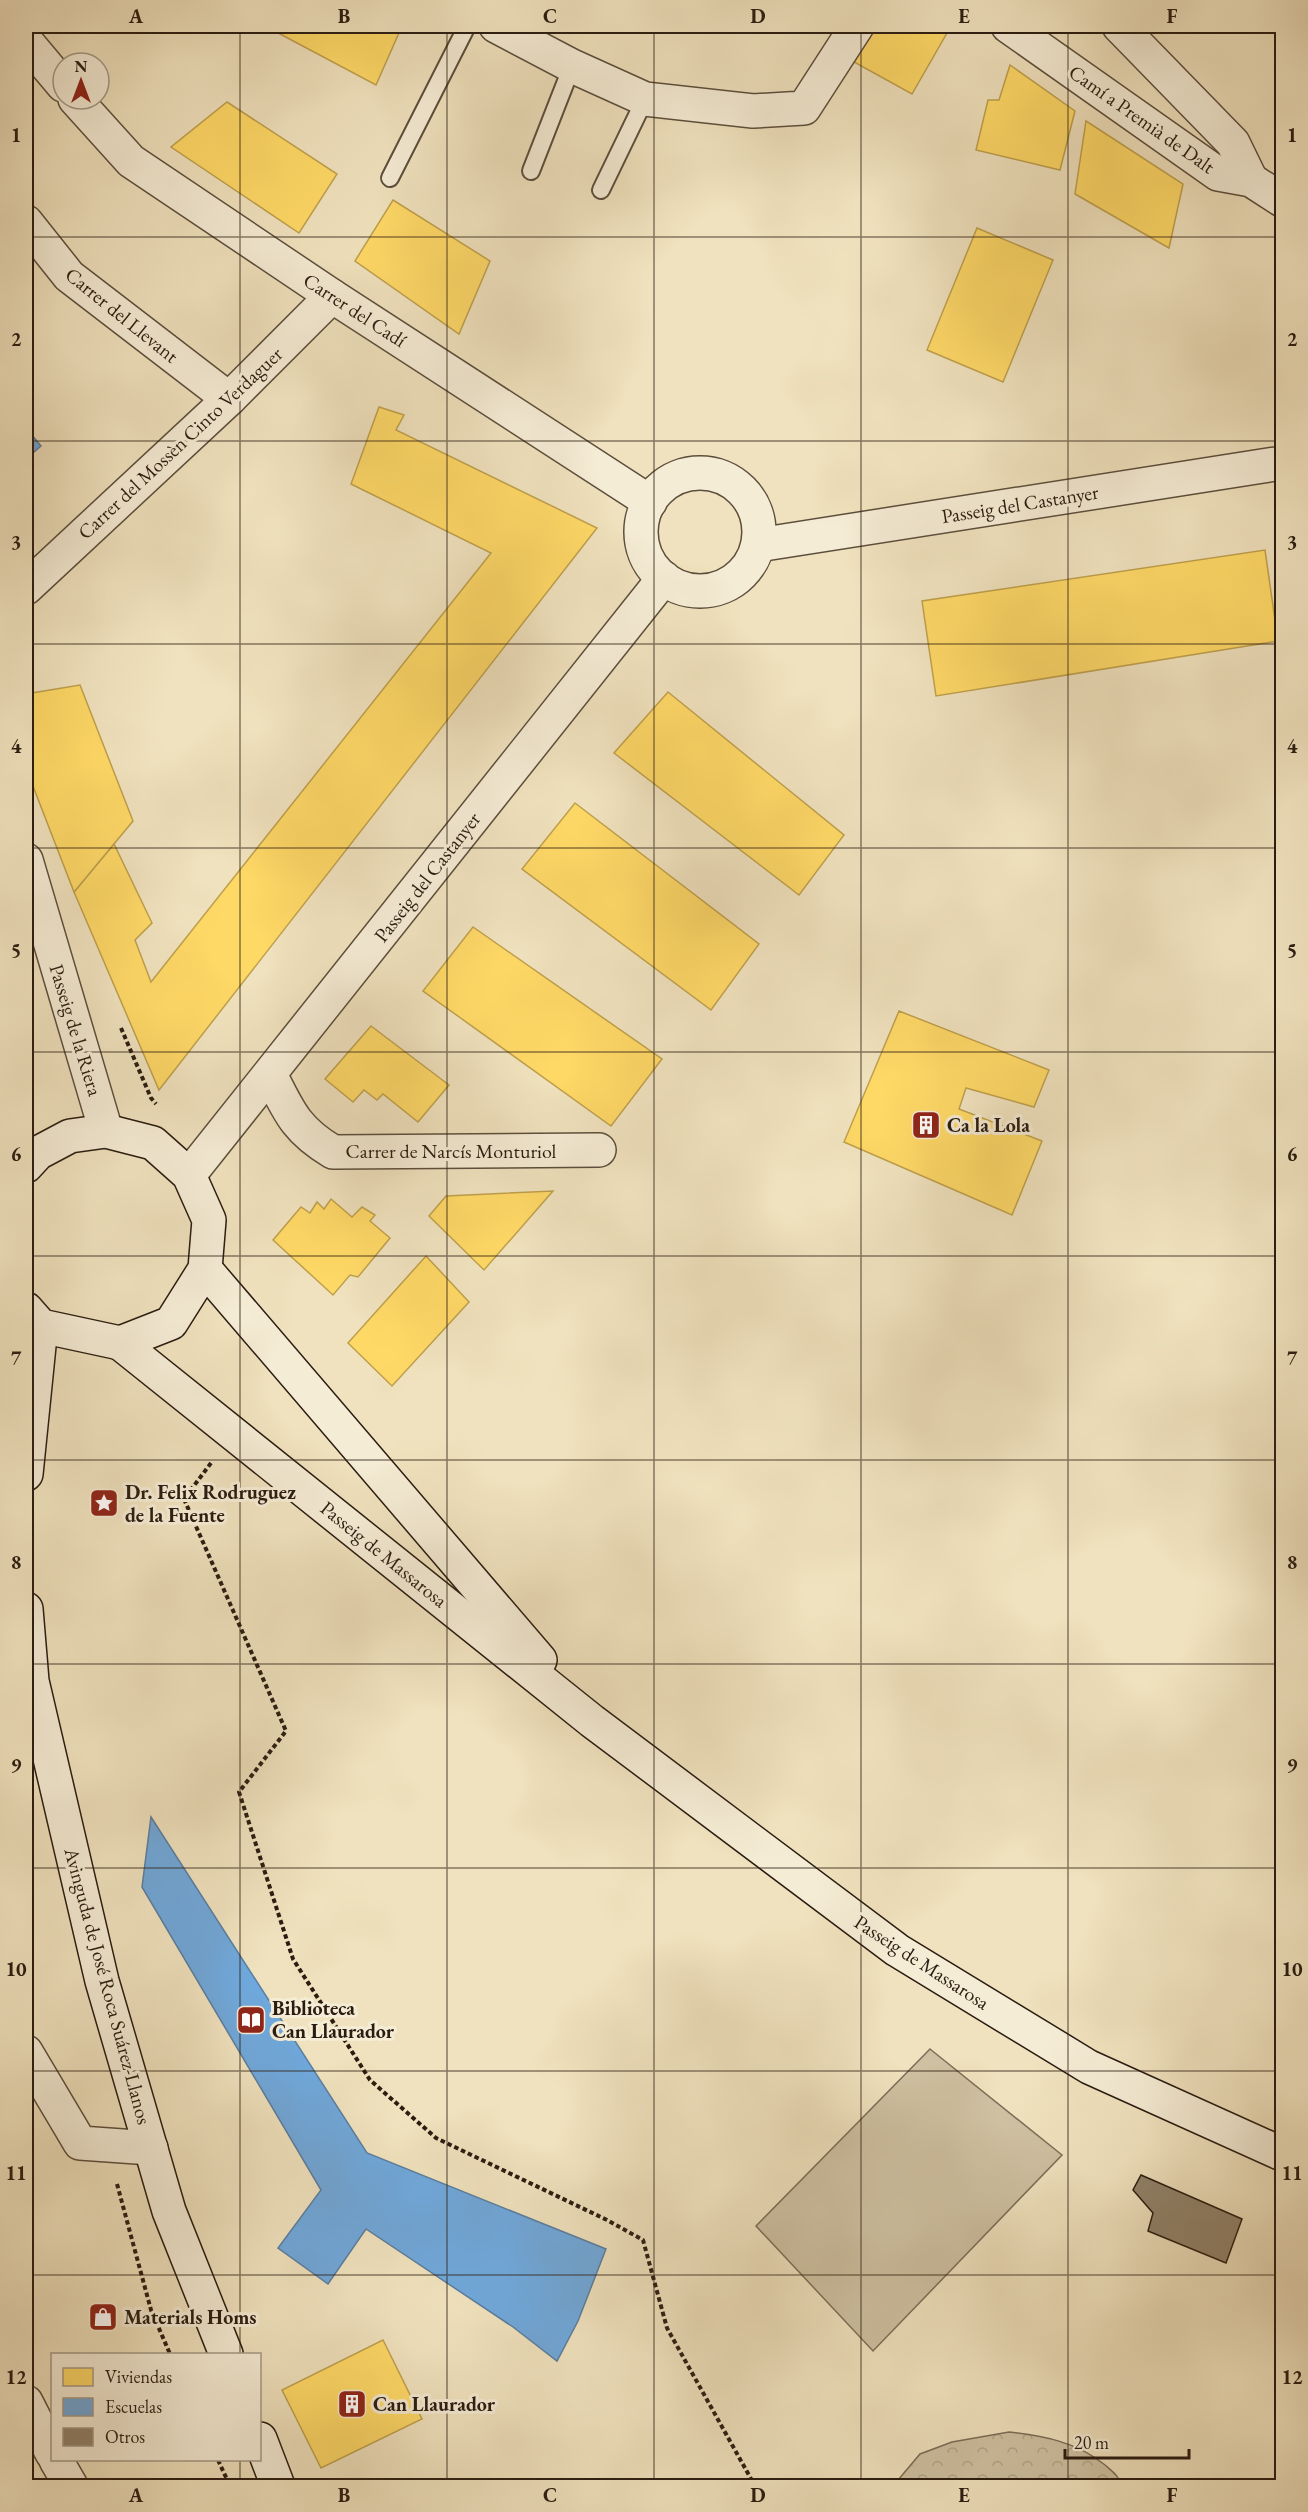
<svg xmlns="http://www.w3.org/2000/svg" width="1308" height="2512" font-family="'EB Garamond',serif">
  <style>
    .forest { fill: url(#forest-crowns); stroke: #7c6e59; stroke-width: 1.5 }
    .garden { fill: #cec0a1; stroke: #7c6e59; stroke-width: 1.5 }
    .homes { fill: #ffd966; stroke: #bfa04c; stroke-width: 1.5 }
    .schools { fill: #6fa8dc; stroke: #5a7e9f; stroke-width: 1.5 }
    .building { fill: #91836b; stroke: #2a1c11; stroke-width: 1.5 }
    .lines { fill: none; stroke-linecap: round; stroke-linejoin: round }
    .lane-casing { stroke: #5c4e3c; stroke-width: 20 }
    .street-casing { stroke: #5c4e3c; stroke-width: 36 }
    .secondary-casing { stroke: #2a1c11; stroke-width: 36 }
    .path { stroke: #2a1c11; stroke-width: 4; stroke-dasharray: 4.5 3; stroke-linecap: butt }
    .lane { stroke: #f5ecd5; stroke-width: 16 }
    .street { stroke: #f5ecd5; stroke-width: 33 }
    .secondary { stroke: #f5ecd5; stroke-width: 33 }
    .grid { fill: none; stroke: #2a1c11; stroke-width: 1.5; stroke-opacity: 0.55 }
    .labels { text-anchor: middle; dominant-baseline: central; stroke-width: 6; stroke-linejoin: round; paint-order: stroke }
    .street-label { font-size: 20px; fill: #2a1c11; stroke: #f5ecd5 }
    .poi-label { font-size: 20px; font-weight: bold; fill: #2a1c11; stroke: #f5ecd5; text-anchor: start }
    .neatline { fill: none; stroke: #2a1c11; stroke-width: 2 }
    .grid-label { font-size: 20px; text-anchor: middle; font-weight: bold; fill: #2a1c11 }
  </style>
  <defs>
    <pattern id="forest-crowns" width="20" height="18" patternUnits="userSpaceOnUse" patternTransform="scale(1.5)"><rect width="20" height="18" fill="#cec0a1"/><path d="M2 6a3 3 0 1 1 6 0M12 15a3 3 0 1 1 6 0" fill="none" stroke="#b1a48a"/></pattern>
  </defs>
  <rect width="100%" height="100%" fill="#f0e2be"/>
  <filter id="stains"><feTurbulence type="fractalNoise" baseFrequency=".00333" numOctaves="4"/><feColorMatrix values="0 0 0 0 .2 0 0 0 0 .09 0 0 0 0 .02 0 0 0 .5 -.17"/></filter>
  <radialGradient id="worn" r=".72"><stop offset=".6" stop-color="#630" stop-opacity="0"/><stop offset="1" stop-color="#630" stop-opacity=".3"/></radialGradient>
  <path class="forest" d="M1009 2432C1044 2436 1077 2442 1105 2465 1113 2472 1119 2476 1122 2486H893L920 2454 952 2442Z"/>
  <path class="garden" d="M930 2049 1062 2155 873 2351 756 2226Z"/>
  <g class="homes">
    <path d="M265 26H402L376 85Z"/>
    <path d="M876 26H951L912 94 854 62Z"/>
    <path d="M1010 65 1075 111 1060 170 976 150 988 100H999Z"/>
    <path d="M227 102 337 174 299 233 171 147Z"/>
    <path d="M1086 121 1183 184 1169 248 1075 194Z"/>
    <path d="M393 200 490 261 459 334 355 261Z"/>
    <path d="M977 228 1053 260 1003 382 927 350Z"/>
    <path d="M379 407 404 415 396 430 597 528 159 1090 74 892 114 844 152 923 135 940 151 982 491 553 351 484Z"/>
    <path d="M1265 550 1278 641 936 696 922 601Z"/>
    <path d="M80 685 133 821 74 892 26 768V694Z"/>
    <path d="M668 692 844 835 799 895 614 753Z"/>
    <path d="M575 803 759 944 711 1010 522 869Z"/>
    <path d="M473 927 662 1059 611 1126 423 991Z"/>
    <path d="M899 1011 1049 1070 1034 1107 966 1088 959 1109 1042 1141 1012 1215 844 1142Z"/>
    <path d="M371 1026 449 1085 418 1122 383 1094 377 1100 364 1090 353 1102 325 1079Z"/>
    <path d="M553 1191 484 1270 429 1216 446 1196Z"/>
    <path d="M331 1199 352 1217 362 1207 375 1215 370 1221 390 1238 358 1277 350 1275 333 1295 273 1240 301 1207 310 1213 317 1202 324 1209Z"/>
    <path d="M426 1256 469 1302 392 1386 348 1343Z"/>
    <path d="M383 2340 422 2419 321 2468 282 2390Z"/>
  </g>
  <g class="schools">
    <path d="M26 428 41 446 26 459Z"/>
    <path d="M151 1817 367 2153 606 2249 578 2321 557 2361 513 2327 366 2229 328 2284 278 2248 321 2190 142 1887Z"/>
  </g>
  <path class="building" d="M1141 2175 1242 2219 1226 2263 1148 2231 1153 2213 1133 2190Z"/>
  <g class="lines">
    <g class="lane-casing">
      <g id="lane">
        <path d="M531 171 572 66"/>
        <path d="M390 178 467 26"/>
        <path d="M601 190 645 99"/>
      </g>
    </g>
    <g class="street-casing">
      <g id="street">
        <path d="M496 26 572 66 645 99 753 111 804 108 857 26"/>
        <path d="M1008 26 1218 174 1251 180 1282 200"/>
        <path d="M1119 26 1233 143 1251 180"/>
        <path d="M26 41 63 85"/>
        <path d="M75 99 131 161 332 296 650 502"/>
        <path d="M26 222 69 276 229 399"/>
        <circle cx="700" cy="532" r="59"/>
        <path d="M758 545 1282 463"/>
        <path d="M26 588 229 399 332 296"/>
        <path d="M26 860 106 1131"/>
        <path d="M270 1074C289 1112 296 1130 333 1152L599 1150"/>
        <path d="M189 1175 664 578"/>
        <path d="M26 2052 80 2143 151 2148"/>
        <path d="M26 2402 52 2453"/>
        <path d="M56 2460 71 2486"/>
      </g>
    </g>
    <g class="secondary-casing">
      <g id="secondary">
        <path d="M26 1166 38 1153 70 1136 106 1131 153 1143 189 1175 209 1220 205 1269 171 1323 120 1343 41 1326 26 1309"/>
        <path d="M205 1269 540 1660"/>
        <path d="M120 1343 592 1721 897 1950 1089 2067 1282 2154"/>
        <path d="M26 1474 41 1326"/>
        <path d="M26 1609 32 1681 102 1981 169 2211 226 2354"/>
        <path d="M260 2439 278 2486"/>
      </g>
    </g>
    <g class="path">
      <path d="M121 1028 151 1098 156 1104"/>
      <path d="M211 1463 184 1499 286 1731 239 1792 293 1959 370 2080 436 2138 607 2220 643 2240 667 2328 755 2486"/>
      <path d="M117 2184 151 2310 170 2354"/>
      <path d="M218 2460 230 2486"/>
    </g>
    <use href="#lane" class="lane"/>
    <use href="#street" class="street"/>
    <use href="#secondary" class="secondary"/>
  </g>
  <path class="grid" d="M240 26V2354M447 26V2486M654 26V2486M861 26V2486M1068 26V2486M26 237H1282M26 441H1282M26 644H1282M26 848H1282M26 1052H1282M26 1256H1282M26 1460H1282M26 1664H1282M26 1868H1282M26 2071H1282M26 2275H1282M240 2460V2486"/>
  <defs>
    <g id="building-square" transform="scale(1.5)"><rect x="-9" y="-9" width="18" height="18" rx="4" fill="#8f2418" stroke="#f5ecd5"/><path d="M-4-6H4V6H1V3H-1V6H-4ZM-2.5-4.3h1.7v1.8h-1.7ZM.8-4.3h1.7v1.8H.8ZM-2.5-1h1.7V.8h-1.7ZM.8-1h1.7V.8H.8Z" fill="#fff"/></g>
    <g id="sight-square" transform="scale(1.5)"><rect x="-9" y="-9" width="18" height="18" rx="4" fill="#8f2418" stroke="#f5ecd5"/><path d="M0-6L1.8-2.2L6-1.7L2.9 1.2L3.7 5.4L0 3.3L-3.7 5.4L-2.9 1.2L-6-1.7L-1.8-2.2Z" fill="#fff"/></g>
    <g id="library-square" transform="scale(1.5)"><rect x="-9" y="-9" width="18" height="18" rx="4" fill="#8f2418" stroke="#f5ecd5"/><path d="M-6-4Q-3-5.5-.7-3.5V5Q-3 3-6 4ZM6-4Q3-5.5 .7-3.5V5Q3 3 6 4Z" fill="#fff"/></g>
    <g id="shop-square" transform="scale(1.5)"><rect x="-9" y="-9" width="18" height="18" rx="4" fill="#8f2418" stroke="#f5ecd5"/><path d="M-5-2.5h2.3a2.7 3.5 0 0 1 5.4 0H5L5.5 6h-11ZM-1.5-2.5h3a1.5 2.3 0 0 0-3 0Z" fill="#fff"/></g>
  </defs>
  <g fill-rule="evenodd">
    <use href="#building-square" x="926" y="1125"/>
    <use href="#sight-square" x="104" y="1503"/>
    <use href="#library-square" x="251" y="2020"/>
    <use href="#shop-square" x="103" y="2317"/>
    <use href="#building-square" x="352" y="2404"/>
  </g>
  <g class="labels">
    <g class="street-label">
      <text transform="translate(1142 119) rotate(35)">Camí a Premià de Dalt</text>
      <text transform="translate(355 310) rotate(33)">Carrer del Cadí</text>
      <text transform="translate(122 315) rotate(39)">Carrer del Llevant</text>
      <text transform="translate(180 443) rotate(-43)">Carrer del Mossèn Cinto Verdaguer</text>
      <text transform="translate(1020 504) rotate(-9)">Passeig del Castanyer</text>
      <text transform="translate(427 877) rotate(-52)">Passeig del Castanyer</text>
      <text transform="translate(76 1030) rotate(73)">Passeig de la Riera</text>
      <text x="451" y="1151">Carrer de Narcís Monturiol</text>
      <text transform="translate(384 1554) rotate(39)">Passeig de Massarosa</text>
      <text transform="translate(922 1962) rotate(33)">Passeig de Massarosa</text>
      <text transform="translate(108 1986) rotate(75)">Avinguda de José Roca Suárez-Llanos</text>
    </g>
    <g class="poi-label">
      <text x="947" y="1125">Ca la Lola</text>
      <text x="125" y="1492">Dr. Felix Rodruguez<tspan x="125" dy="23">de la Fuente</tspan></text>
      <text x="272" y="2008">Biblioteca<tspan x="272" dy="23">Can Llaurador</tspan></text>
      <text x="124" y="2317">Materials Homs</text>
      <text x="373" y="2404">Can Llaurador</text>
    </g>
  </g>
  <rect width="1308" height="2512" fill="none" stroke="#f0e2be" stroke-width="66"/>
  <rect x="51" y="2353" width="210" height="108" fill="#f5ecd5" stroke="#a49987" stroke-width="1.5"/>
  <rect x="63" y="2368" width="30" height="18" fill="#ffd966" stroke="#a49987" stroke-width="1.5"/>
  <text x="105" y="2383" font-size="18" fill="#2a1c11">Viviendas</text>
  <rect x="63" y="2398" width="30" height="18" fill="#6fa8dc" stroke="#a49987" stroke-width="1.5"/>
  <text x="105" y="2413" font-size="18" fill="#2a1c11">Escuelas</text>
  <rect x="63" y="2428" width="30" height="18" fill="#91836b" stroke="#a49987" stroke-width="1.5"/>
  <text x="105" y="2443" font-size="18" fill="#2a1c11">Otros</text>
  <g transform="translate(81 81)"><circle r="28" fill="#f5ecd5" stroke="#a49987" stroke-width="1.5"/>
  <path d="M0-4.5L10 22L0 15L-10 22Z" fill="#8f2418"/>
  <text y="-9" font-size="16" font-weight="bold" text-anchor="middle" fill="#2a1c11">N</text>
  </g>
  <path d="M1065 2449v9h124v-9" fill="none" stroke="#2a1c11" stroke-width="3"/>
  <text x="1074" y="2449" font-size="18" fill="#2a1c11" stroke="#f5ecd5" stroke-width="4.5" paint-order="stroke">20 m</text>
  <rect x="33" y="33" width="1242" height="2446" class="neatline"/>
  <g class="grid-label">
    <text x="136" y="23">A</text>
    <text x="344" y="23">B</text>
    <text x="550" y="23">C</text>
    <text x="758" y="23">D</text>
    <text x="964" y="23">E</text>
    <text x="1172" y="23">F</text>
    <text x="16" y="142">1</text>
    <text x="1292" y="142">1</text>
    <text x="16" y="346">2</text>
    <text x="1292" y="346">2</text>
    <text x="16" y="549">3</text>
    <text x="1292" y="549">3</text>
    <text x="16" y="753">4</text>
    <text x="1292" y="753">4</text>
    <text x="16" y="957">5</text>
    <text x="1292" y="957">5</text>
    <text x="16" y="1161">6</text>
    <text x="1292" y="1161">6</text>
    <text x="16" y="1365">7</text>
    <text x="1292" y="1365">7</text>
    <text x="16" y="1569">8</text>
    <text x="1292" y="1569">8</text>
    <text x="16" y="1772">9</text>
    <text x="1292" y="1772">9</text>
    <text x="16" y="1976">10</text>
    <text x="1292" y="1976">10</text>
    <text x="16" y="2180">11</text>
    <text x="1292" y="2180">11</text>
    <text x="16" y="2384">12</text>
    <text x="1292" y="2384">12</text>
    <text x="136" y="2502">A</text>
    <text x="344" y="2502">B</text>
    <text x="550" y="2502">C</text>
    <text x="758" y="2502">D</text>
    <text x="964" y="2502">E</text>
    <text x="1172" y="2502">F</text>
  </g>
  <rect width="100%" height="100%" filter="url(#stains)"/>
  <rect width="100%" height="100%" fill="url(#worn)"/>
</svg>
